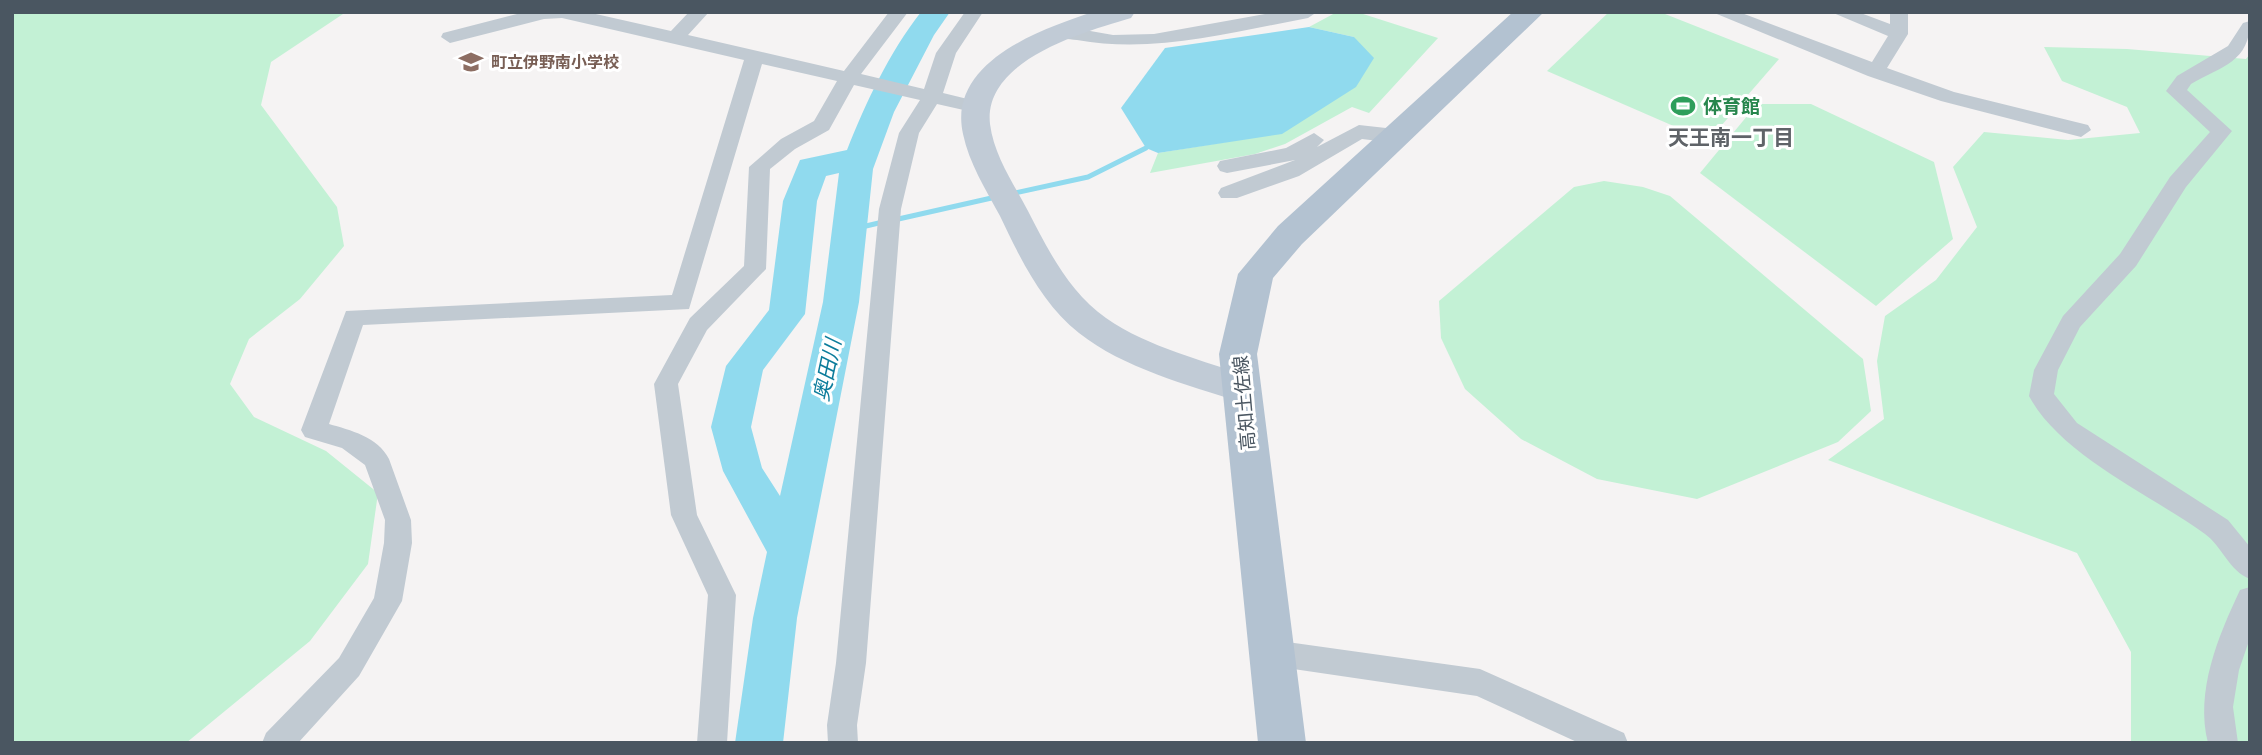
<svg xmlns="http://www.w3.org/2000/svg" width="2262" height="755" font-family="'Archivo Narrow','Noto Sans JP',sans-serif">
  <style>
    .green { fill: #c3f1d5 }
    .water { fill: #90daee }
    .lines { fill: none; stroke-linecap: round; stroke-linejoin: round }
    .stream { stroke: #90daee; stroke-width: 5 }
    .river { fill: #90daee; fill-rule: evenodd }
    .street { fill: #c1cad2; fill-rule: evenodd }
    .secondary { fill: #c1cbd6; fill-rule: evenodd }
    .primary { fill: #b3c2d1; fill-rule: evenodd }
    .labels { text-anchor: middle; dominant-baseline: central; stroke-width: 6; stroke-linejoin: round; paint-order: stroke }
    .far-education-label { font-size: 16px; font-weight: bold; fill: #785e54; stroke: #fff; text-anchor: start }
    .leisure-label { font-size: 19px; font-weight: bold; fill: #27864d; stroke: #fff; text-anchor: start }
    .street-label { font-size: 19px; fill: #4a5661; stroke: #fff }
    .neighbourhood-label { font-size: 21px; font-weight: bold; fill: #5f6368; stroke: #fff }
    .water-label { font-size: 21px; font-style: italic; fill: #0c7c9b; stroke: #fff }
  </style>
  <rect width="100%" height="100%" fill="#f5f3f3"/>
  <g class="green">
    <path d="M12 12H346L271 62 261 105 337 207 344 246 300 299 249 339 230 384 254 417 326 451 378 493 368 564 310 641 186 743H12Z"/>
    <path d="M1609 12H1660L1779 59 1708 141 1547 71Z"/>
    <path d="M1335 13H1360L1438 38 1369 113 1352 107 1285 144 1255 154 1150 173 1158 153 1282 133 1354 37 1309 27Z"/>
    <path d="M2044 47 2127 49 2246 59 2250 54V743H2131V652L2077 553 1828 460 1884 419 1877 361 1885 316 1936 280 1977 227 1953 167 1984 132 2068 140 2140 133 2127 107 2062 81Z"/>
    <path d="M1757 104H1811L1934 162 1953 239 1876 306 1700 173Z"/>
    <path d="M1604 181 1643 187 1670 196 1863 359 1871 411 1838 442 1697 499 1597 479 1521 439 1465 389 1441 338 1439 301 1574 187Z"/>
  </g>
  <path class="water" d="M1309 27 1354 37 1374 58 1356 87 1282 134 1158 153 1146 148 1121 108 1165 48Z"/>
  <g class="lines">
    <g class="stream">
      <path d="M1010 194 1088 177 1146 148"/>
      <path d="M894 220 996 197"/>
      <path d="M849 230 883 222"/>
    </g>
    <path class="river" d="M921 12H950L934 35 894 112 873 169 859 302 797 618 783 743H735L753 618 767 552 723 471 711 427 726 366 769 310 783 201 800 160 847 150C866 102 889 53 921 12ZM839 173 823 302 780 496 762 468 751 427 763 370 805 314 817 201 826 176Z"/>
    <g class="street">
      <path d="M525 12H587L671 31 689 12H709L688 35 844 71 889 12H908L861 74 924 89 936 53 965 12H983L956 53 943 93 984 103 987 107 977 113 937 104 919 133 901 209 866 663 857 725 858 743H828L827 725 836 663 879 209 899 133 920 100 854 85 829 130 795 149 770 169 766 269 707 330 678 384 697 515 736 595 727 743H697L708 595 671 515 654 384 690 318 744 266 749 167 781 139 814 121 837 81 762 64 689 309 363 325 329 424C350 430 378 437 389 459L411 520 412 543 402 601 359 676 298 743H262L266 733 339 658 374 598 384 543 385 520 365 465 342 448 305 437 301 430 346 311 672 295 744 60 562 18 544 19 450 43 441 37 443 33Z"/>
      <path d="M1276 12H1317L1308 18C1232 32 1155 54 1077 40 1068 39 1058 39 1053 32L1062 26 1113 35 1154 34Z"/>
      <path d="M1712 12H1739L1872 62 1888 36 1831 12H1858L1890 24V12H1908V34L1887 68 1954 92 2088 125 2091 130 2081 137 1941 101 1868 76Z"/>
      <path d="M2250 21C2250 62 2222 66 2191 84L2187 90 2232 131 2186 187 2136 266 2080 327 2058 370 2054 394 2077 423 2228 520 2250 547V579C2229 571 2222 546 2205 534 2151 495 2060 455 2029 396L2034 370 2063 316 2120 254 2170 177 2210 132 2166 91 2177 76 2228 46 2243 23Z"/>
      <path d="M1359 125 1395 129 1405 136 1395 143 1362 139 1299 176 1237 198H1221L1218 193 1221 188 1295 160 1227 173 1220 171 1217 166 1220 161 1286 148 1314 133 1324 140 1317 147Z"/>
      <path d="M2250 587V638L2239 670 2233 707 2238 743H2208C2195 691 2218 637 2240 590Z"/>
      <path d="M1273 640 1480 669 1624 733 1628 743H1579L1477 696 1273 666 1263 662 1258 653 1263 644Z"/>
    </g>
    <path class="secondary" d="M1093 12H1135L1131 18C1084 32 983 60 990 124 994 156 1014 184 1028 211 1048 250 1069 292 1106 318 1149 348 1204 360 1252 378L1258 388 1252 398 1240 402C1188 385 1123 368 1079 333 1042 304 1020 258 1000 216 986 190 969 163 963 134 947 62 1041 29 1093 12Z"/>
    <path class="primary" d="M1513 12H1544L1302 244 1273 278 1257 354 1306 743H1258L1219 354 1238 274 1278 226Z"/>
  </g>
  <defs>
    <g id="school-bare" transform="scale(1.89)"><path d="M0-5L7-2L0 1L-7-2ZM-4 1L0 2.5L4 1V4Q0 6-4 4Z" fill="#8d6e63" stroke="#fff" stroke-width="2.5" paint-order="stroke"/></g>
    <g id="stadium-bare" transform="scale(1.89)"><path d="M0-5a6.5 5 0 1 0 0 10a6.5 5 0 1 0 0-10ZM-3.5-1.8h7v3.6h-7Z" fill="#2e9e5b" stroke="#fff" stroke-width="2.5" paint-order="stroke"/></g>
  </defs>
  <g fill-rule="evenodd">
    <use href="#school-bare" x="471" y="62"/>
    <use href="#stadium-bare" x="1683" y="106"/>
  </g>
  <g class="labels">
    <g class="far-education-label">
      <text x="491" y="62">町立伊野南小学校</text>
    </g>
    <g class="leisure-label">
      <text x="1703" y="106">体育館</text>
    </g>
    <g class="street-label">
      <text transform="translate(1244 403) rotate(-95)">高知土佐線</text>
    </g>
    <g class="neighbourhood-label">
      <text x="1731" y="137">天王南一丁目</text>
    </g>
    <g class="water-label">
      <text transform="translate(827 370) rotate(-78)">奥田川</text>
    </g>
  </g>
  <rect width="2262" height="755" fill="none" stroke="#4a5661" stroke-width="28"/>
</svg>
